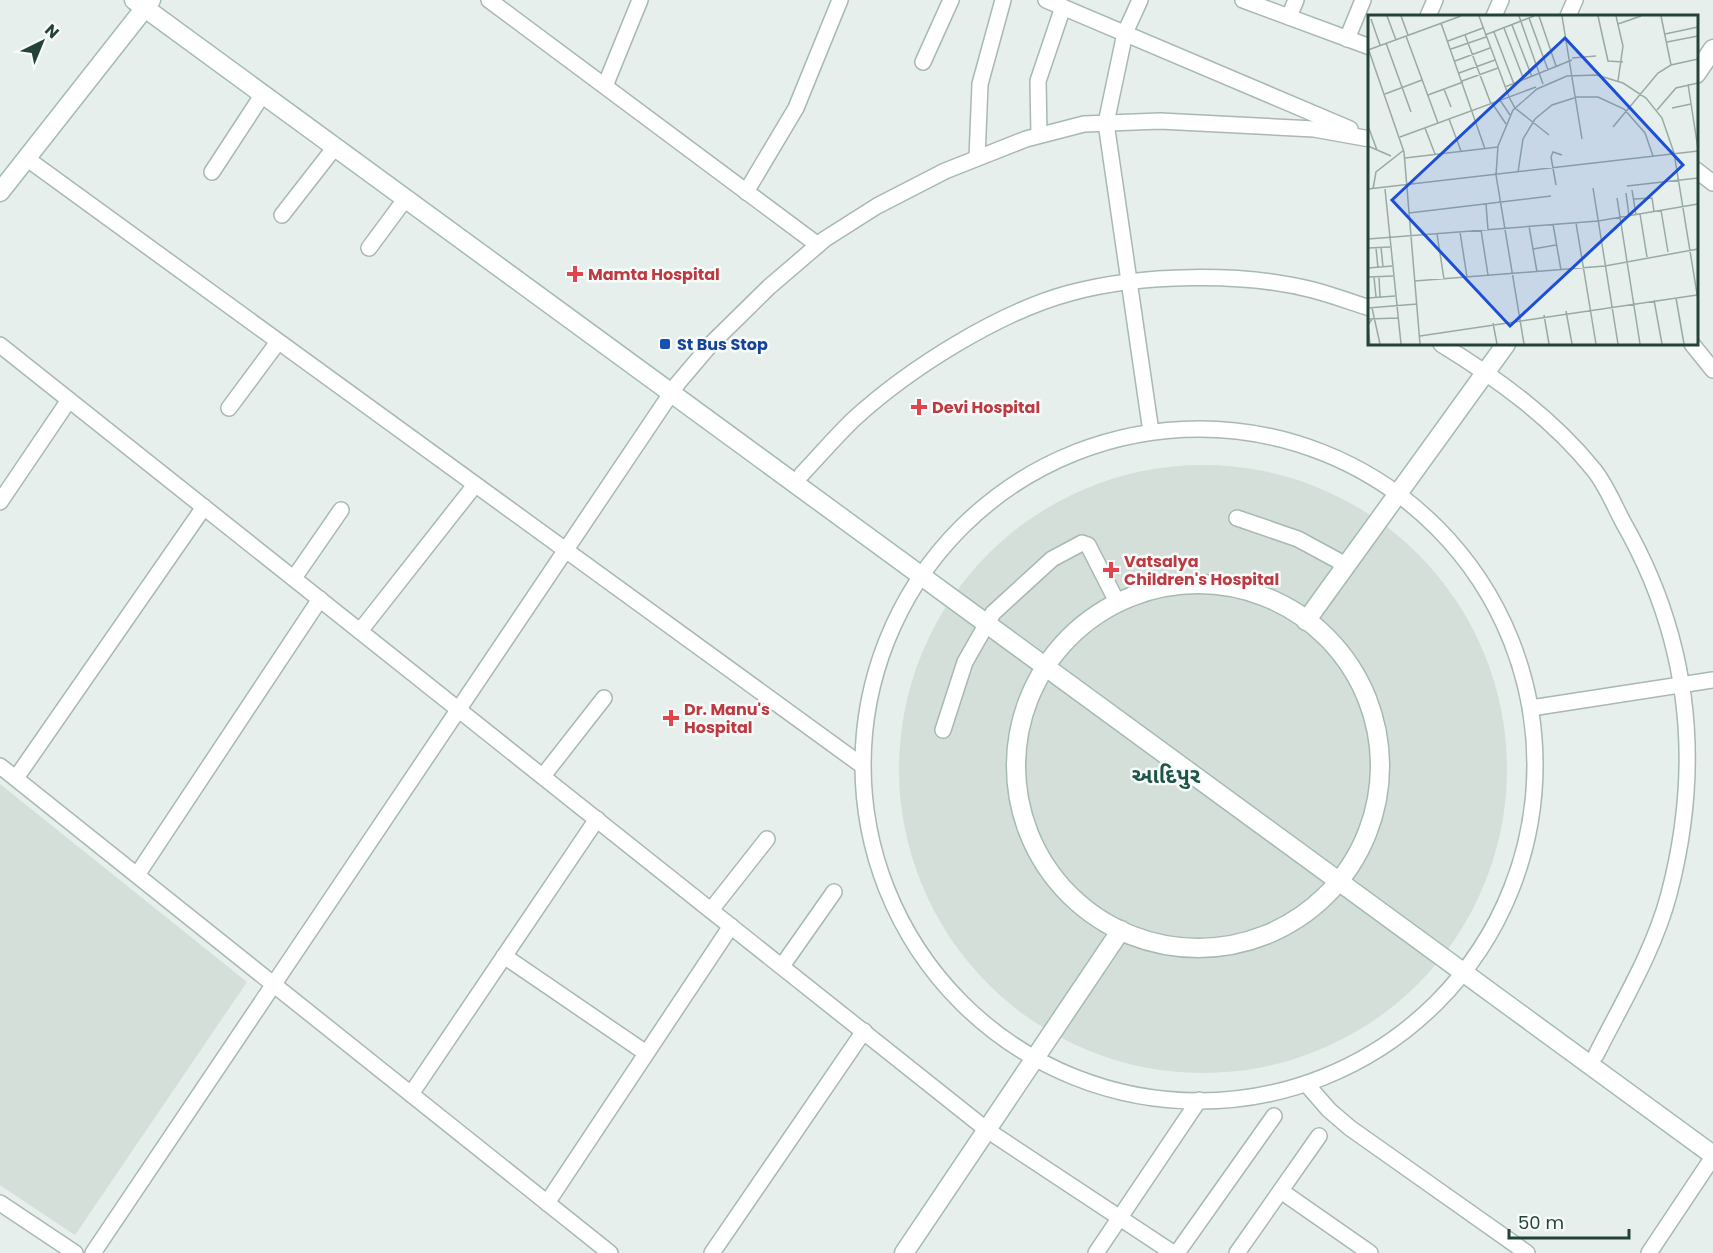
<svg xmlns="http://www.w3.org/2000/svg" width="1713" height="1253" font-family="Poppins,'Noto Sans Gujarati',sans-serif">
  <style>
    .built { fill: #d4dfda }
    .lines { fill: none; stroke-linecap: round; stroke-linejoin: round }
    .street-casing { stroke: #a8b8b2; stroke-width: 18 }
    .secondary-casing { stroke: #a4bbb3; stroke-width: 21 }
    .street { stroke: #fff; stroke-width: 15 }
    .secondary { stroke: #fff; stroke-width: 18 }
    .health-dot { fill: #e0444e; stroke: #f7fbf9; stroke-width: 2 }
    .transit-dot { fill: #1a4fb4; stroke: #f7fbf9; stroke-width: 2 }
    .labels { text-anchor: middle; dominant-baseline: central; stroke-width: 5; stroke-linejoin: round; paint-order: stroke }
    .health-label { font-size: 16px; font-weight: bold; fill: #be3a42; stroke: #f7fbf9; text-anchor: start }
    .transit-label { font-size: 16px; font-weight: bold; fill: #164399; stroke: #f7fbf9; text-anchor: start }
    .district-label { font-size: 22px; font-weight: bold; fill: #1f5548; stroke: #f7fbf9 }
    .inset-road { fill: none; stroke: #98aaa4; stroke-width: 1.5 }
    .view { fill: #1d4ed8; fill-opacity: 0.15; stroke: #1d4ed8; stroke-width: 3 }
    .inset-edge { fill: none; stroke: #24423a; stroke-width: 3 }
  </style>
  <rect width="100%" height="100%" fill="#e6efeb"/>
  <g class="built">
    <circle cx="1203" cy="769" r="304"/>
    <path d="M0 784 247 982 75 1235 0 1185Z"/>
  </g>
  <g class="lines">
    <g class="street-casing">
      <g id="street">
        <path d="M489 0 818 245"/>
        <path d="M1046 0 1350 129"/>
        <path d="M1140 0 1125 33 1106 123 1151 432"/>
        <path d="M1243 0 1370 47"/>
        <path d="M1428 16 1435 0"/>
        <path d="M1494 16 1501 0"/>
        <path d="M1568 16 1575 0"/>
        <path d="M1289 17 1296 0"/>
        <path d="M1347 39 1363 0"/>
        <path d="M923 62 951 0"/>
        <path d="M605 86 640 0"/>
        <path d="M1039 135 1038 81 1063 7"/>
        <path d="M26 158 860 764"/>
        <path d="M977 158 980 84 1003 0"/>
        <path d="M1696 170 1713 183"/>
        <path d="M212 172 263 94"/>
        <path d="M746 192 796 108 840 0"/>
        <path d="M282 215 335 147"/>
        <path d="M369 248 406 198"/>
        <path d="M1441 344C1498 379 1552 418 1594 470 1606 485 1614 505 1623 522 1690 639 1703 764 1669 894 1654 951 1622 1003 1596 1055"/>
        <path d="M1692 344 1713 370"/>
        <path d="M0 345 987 1130 1173 1253"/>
        <path d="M229 408 278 342"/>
        <circle cx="1199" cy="765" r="336"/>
        <path d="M802 474C820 455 837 435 855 418 910 368 999 312 1070 293 1140 274 1243 272 1313 290 1332 295 1351 302 1370 308"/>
        <path d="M0 502 69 400"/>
        <path d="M1237 518 1298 539 1346 565"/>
        <path d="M294 578 341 510"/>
        <path d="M360 631 475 485"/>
        <path d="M1531 708 1713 680"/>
        <path d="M943 730 965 662 993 613 1052 559 1082 543 1088 545 1117 602"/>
        <path d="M0 766 610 1253"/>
        <path d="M543 776 604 698"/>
        <path d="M16 778 204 507"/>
        <path d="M137 875 320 599"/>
        <path d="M711 910 767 839"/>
        <path d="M504 956 646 1053"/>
        <path d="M782 966 834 892"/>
        <path d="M1309 1087 1329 1110 1350 1128 1527 1253"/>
        <path d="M411 1094 597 819"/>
        <path d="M1281 1191 1370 1253"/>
        <path d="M0 1203 75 1253"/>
        <path d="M547 1203 731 926"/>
        <path d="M93 1253 678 383 712 343 769 287 825 239 877 206 945 171 1026 139 1084 124 1160 121 1314 129 1370 139"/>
        <path d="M712 1253 864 1031"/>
        <path d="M1096 1253 1199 1100"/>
        <path d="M1177 1253 1274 1116"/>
        <path d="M1237 1253 1319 1136"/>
        <path d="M1649 1253 1713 1157"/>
      </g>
    </g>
    <g class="secondary-casing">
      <g id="secondary">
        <path d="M134 0 1713 1155"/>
        <path d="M1696 74 1713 49"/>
        <path d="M0 192 151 0"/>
        <circle cx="1198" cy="766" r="182"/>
        <path d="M1306 621 1506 344"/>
        <path d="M904 1253 1121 930"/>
      </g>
    </g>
    <use href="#street" class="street"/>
    <use href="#secondary" class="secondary"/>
  </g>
  <g class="health-dot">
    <path d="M572 265h6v6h6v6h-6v6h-6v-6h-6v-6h6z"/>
    <path d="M916 398h6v6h6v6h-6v6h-6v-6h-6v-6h6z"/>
    <path d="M1108 561h6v6h6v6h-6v6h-6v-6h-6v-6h6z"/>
    <path d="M668 709h6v6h6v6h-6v6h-6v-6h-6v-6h6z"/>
  </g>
  <rect class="transit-dot" x="659" y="338" width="12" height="12" rx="3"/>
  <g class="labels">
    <g class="health-label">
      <text x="588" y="274">Mamta Hospital</text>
      <text x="932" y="407">Devi Hospital</text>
      <text x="1124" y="561">Vatsalya<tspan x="1124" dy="18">Children's Hospital</tspan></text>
      <text x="684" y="709">Dr. Manu's<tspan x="684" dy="18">Hospital</tspan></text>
    </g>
    <g class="transit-label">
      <text x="677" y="344">St Bus Stop</text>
    </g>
    <g class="district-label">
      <text x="1166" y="775">આદિપુર</text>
    </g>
  </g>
  <g transform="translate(1368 15)">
    <rect width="330" height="330" fill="#e6efeb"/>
    <path class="inset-road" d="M19 1 28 25M33 1 40 20M111 1 141 82 147 93 181 120M151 1 175 69M171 1 188 51M194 1 214 124M230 1 240 46 255 47M248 1 255 31 250 66M293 1 303 50M161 3 180 55M3 4 12 30M73 8 117 134M250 9 273 1M144 10 164 62M136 13 156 65M126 17 146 69M297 19 330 12M97 20 123 89M117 20 166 1M38 21 70 108M80 26 115 13M299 27 330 21M18 28 43 97M0 33 36 137 52 329M83 34 118 22M0 35 93 1M204 43 228 41M87 46 122 33M91 58 127 45M94 66 130 53M320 69 330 134M137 72 204 45M76 74 83 92M17 79 54 65M60 80 95 67M132 85 142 100M124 88 138 109M304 93 323 89M289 95 308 73 330 68M81 104 93 136M0 111 9 135M245 112 290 58 303 50 330 44M57 113 67 139M32 122 168 72M0 131 23 141M37 143 130 132M150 157 155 124 167 104 184 90 209 82H230L256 94 277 118 285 141M188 170 183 142 185 137 194 140M259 171 330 163M225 173 250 329M0 174 330 136M5 174 8 157 36 135M17 174 33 329M264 175 268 200M258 178 261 201M249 183 272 329M266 184 284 183 286 196M118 189 120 215M293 195 300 237M41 198 183 181M272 199 279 242M208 208 228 329M185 209 193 255M161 211 169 257M113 215 120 260M92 217 99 262M69 219 76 264M0 224 230 206 330 189M13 232 15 252M0 233 22 232M8 233 10 253M165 234 188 230M0 253 24 251M0 262 25 261M6 262 8 282M11 262 12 282M47 266 237 251 330 234M0 283 27 281M308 283 316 329M286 285 294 329M0 293 49 289M4 293 12 329M198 296 204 329M176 300 181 329M0 304 30 303M125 308 129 329M52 321 329 280M2 329 0 310 4 304M156 329 128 160 130 131 145 95 169 74 199 61 229 60 255 68 278 83 294 103 306 138 330 285"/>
    <path class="view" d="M197 23 315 150 142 311 24 185Z"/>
    <rect width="330" height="330" class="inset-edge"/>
  </g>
  <g transform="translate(42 42) rotate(43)" stroke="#f7fbf9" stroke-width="4.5" paint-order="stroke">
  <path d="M0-4.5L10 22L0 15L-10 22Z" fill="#24423a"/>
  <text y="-9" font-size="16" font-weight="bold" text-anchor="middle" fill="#24423a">N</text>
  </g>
  <path d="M1509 1229v9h120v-9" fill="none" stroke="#24423a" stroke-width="3"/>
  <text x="1518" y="1229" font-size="18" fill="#24423a" stroke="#f7fbf9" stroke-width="4.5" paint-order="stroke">50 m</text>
</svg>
